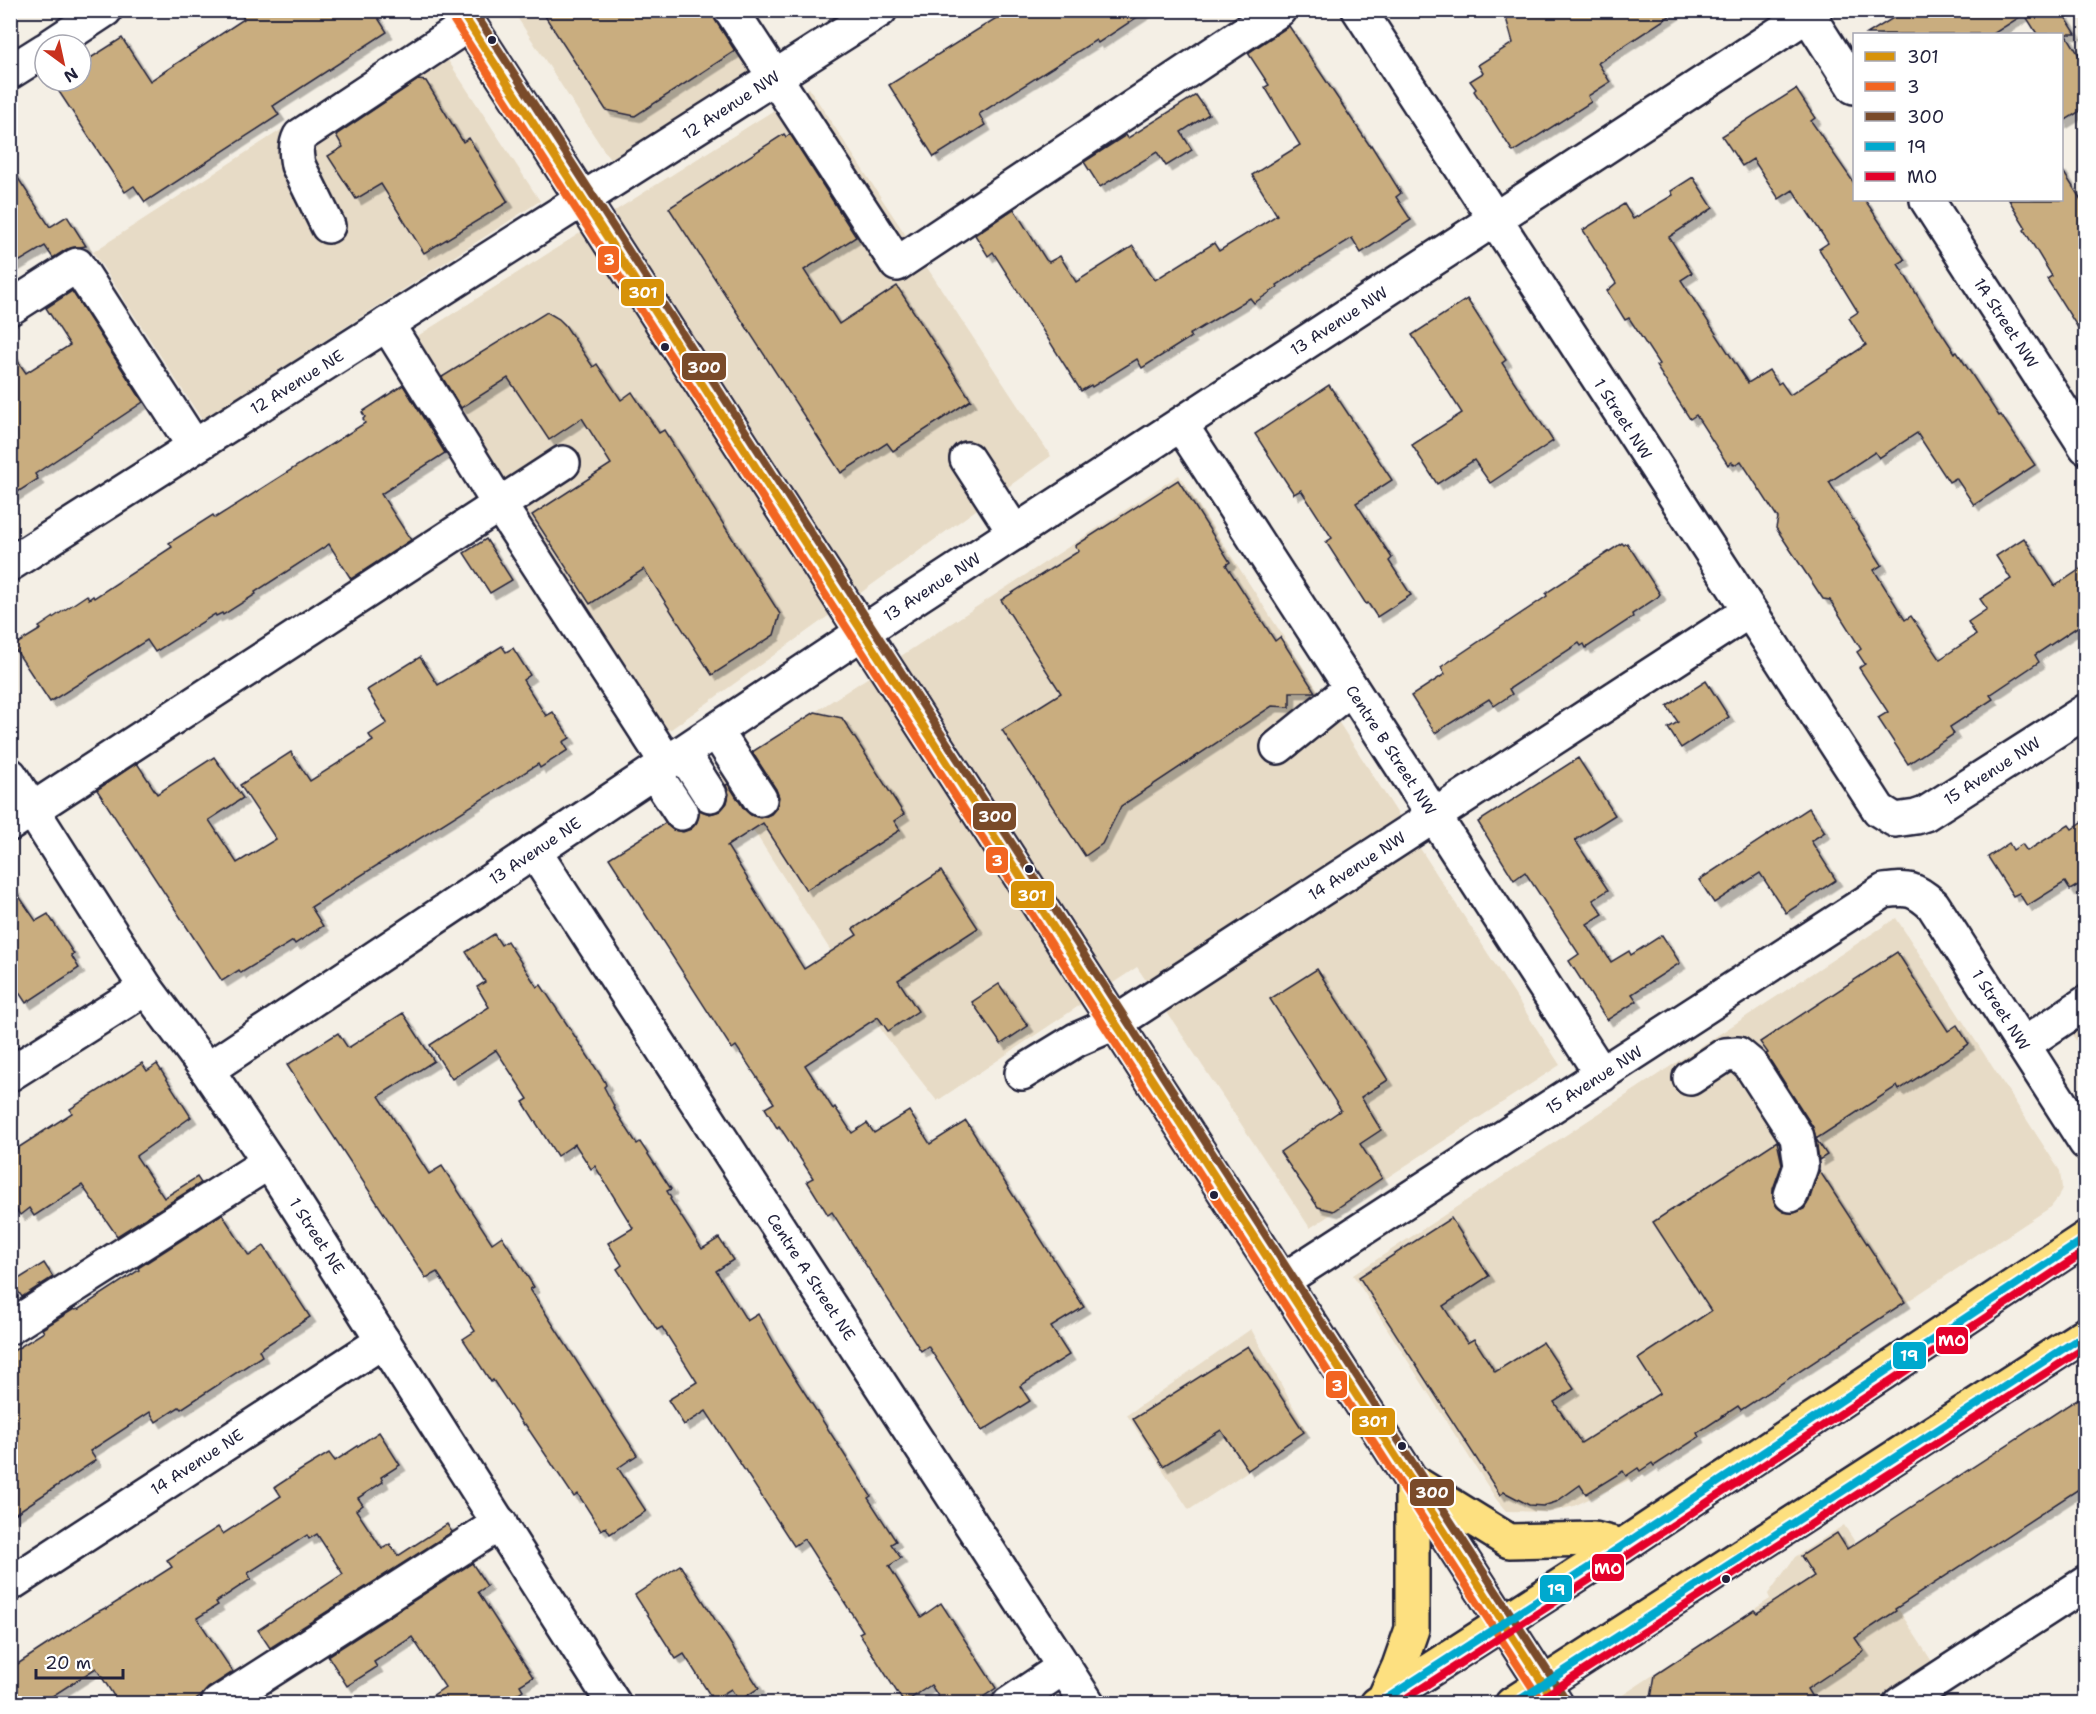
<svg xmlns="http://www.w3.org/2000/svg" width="2096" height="1714" font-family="'Shantell Sans',sans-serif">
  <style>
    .built { fill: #e7dbc6 }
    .building { fill: #c9ad7f; stroke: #22223b; stroke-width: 1.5; filter: url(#shadow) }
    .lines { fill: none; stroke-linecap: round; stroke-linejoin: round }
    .minor-casing { stroke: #22223b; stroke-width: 38 }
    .major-casing { stroke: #22223b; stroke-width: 38 }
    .highway-casing { stroke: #22223b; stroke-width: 38 }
    .minor { stroke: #fff; stroke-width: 33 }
    .major { stroke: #fde080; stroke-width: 33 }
    .highway { stroke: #fde080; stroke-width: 33 }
    .bus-1-casing { stroke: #fff; stroke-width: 12 }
    .bus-2-casing { stroke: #fff; stroke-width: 12 }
    .bus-3-casing { stroke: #fff; stroke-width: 12 }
    .bus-4-casing { stroke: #fff; stroke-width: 12 }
    .bus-5-casing { stroke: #fff; stroke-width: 12 }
    .bus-1 { stroke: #d79209; stroke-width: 8 }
    .bus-2 { stroke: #f26522; stroke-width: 8 }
    .bus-3 { stroke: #7a4b2a; stroke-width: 8 }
    .bus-4 { stroke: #00a9ce; stroke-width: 8 }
    .bus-5 { stroke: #e4002b; stroke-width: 8 }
    .bus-dot { fill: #22223b; stroke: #fff; stroke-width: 2 }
    .labels { text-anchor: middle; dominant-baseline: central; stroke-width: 5; stroke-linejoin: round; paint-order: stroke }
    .street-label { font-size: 16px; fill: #22223b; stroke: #fff }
    .line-badge { stroke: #fff; stroke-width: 2 }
    .badge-label { font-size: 16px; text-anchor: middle; font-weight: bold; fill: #fff }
  </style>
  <defs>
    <filter id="shadow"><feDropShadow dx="5.5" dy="5.5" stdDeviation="0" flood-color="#0004"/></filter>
  </defs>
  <rect width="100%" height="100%" fill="#f4efe5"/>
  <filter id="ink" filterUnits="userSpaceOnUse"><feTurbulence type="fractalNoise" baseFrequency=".0167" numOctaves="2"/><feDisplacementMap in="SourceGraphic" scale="12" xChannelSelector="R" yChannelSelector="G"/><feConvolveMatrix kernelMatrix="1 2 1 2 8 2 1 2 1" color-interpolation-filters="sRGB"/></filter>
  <g filter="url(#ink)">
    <g class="built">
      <path d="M513 11H720L762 76 614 166Z"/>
      <path d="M430 33 540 201 202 420 93 252Z"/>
      <path d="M809 88 1051 456 660 737 405 344Z"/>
      <path d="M1179 475 1560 1065 1310 1228 1137 967 937 1101 884 1034 718 775Z"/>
      <path d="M1896 918 2060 1171 2062 1188 2058 1198 2051 1207 1654 1468 1574 1506 1551 1512 1506 1511 1496 1499 1353 1275Z"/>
      <path d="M2085 1015V1054L2067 1027Z"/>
      <path d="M1251 1329 1307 1432 1189 1510 1127 1415Z"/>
      <path d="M1844 1525 1940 1674 1895 1703 1622 1704 1618 1698 1770 1599 1768 1594 1795 1557Z"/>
    </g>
    <g class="building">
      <path d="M238 10H373L387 32 273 106 279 115 145 202 134 186 125 192 52 81H81V64L122 38 150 81 244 19Z"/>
      <path d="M541 10H712L715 20 735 51 635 116 606 110Z"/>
      <path d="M1009 10H1148L1098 43 1096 40 979 114 985 125 934 157 889 85Z"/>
      <path d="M1518 10H1679L1598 63 1610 82 1588 96 1591 102 1513 152 1474 91 1476 89 1470 81 1483 73 1478 65 1513 43 1506 18Z"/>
      <path d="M1906 10H2031L1993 34H1867Z"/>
      <path d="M2040 10H2061L2076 34H2066L2085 65V108L2061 123V34H2037L2027 18Z"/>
      <path d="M1289 26 1370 146 1371 145 1401 193 1396 197 1411 220 1361 253 1352 238 1277 285 1278 287 1254 303 1250 298 1189 335 1191 337 1142 368 1137 359 1092 387 1091 385 1081 391 993 252 988 256 975 235 1014 209 1046 260 1049 262 1060 256 1076 282 1133 246 1155 280 1214 243 1219 251 1277 215 1252 175 1300 145 1265 87 1269 85 1248 53Z"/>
      <path d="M418 80 426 81 463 142 469 138 508 202 424 253 381 184 356 199 328 156 343 147 336 135Z"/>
      <path d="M1796 89 1815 118 1811 121 1854 183V200H1865L1905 260 1898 264 1922 303 1955 353 1957 352 1999 416 2001 415 2035 465 1974 505 1956 478 1949 482 1917 433 1879 458 1875 452 1829 482 1882 565 1874 570 1905 620 1911 616 1940 659 1976 635 1968 622 1987 609 1980 599 2011 579 1996 556 2024 538 2055 586 2085 566V622L2035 655 2039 662 1990 695 1993 699 1950 727 1954 734 1908 764 1878 718 1888 712 1859 668 1865 664 1857 652 1861 649 1830 600 1823 599 1776 528 1778 518 1741 461 1734 465 1732 462 1728 465 1696 415 1690 419 1656 366 1659 364 1629 318 1625 320 1607 291 1616 283 1583 230 1624 204 1633 219 1673 195 1671 191 1693 177 1713 208 1669 237 1692 273 1681 280 1748 383 1769 370 1778 384 1781 382 1790 395 1866 345 1849 318 1858 312 1819 249 1828 243 1793 190 1779 199 1753 159 1742 166 1722 136Z"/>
      <path d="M1196 95 1209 114 1181 132 1192 150 1166 166 1157 152 1100 187 1084 162 1126 135 1128 138Z"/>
      <path d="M784 134 786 137 790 134 856 237 804 270 839 324 897 286 971 400 893 451 887 443 841 473 669 208Z"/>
      <path d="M10 166 50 227 67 216 86 246 67 249 53 258 45 246 10 267Z"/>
      <path d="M2061 168 2085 206V339L2047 279 2052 276 2024 230 2026 228 2009 200H2061Z"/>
      <path d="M72 291 143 402 35 474 38 479 10 497V350L26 373 70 345 46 308Z"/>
      <path d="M1467 299 1506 360 1502 363 1553 441 1490 483 1474 460 1437 484 1412 445 1462 413 1412 335Z"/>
      <path d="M547 312 559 319 565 325 593 367 597 364 621 400 632 392 659 433 664 430 780 614 774 635 712 675 644 569 590 604 532 515 611 464 582 418 549 440 508 378 461 408 442 377Z"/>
      <path d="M403 385 445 453 381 494 411 540 351 579 329 544 255 592 256 594 223 615 222 613 216 616 215 614 155 652 147 640 50 702 13 646 41 629 39 627 87 595 89 599 93 596 94 598 172 547 169 543 213 515 215 518 365 423 363 419 365 417 362 412Z"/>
      <path d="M1329 385 1392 480 1356 503 1392 558 1389 561 1411 595 1377 617 1368 603 1366 604 1326 542 1332 538 1301 490 1294 494 1255 434Z"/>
      <path d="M1178 480 1230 562 1226 565 1275 641 1280 637 1315 692H1290V707L1272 706 1121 806 1102 844 1085 856 1002 730 1061 693 1001 600 1079 551 1075 546Z"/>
      <path d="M486 539 512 580 490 593 464 553Z"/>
      <path d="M1622 543 1624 545 1627 543 1660 594 1658 597 1632 614 1633 617 1586 648 1584 644 1581 646 1579 643 1509 689 1512 694 1494 706 1489 699 1435 733 1411 696 1445 674 1441 667 1547 596 1546 594 1549 591Z"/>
      <path d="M502 646 506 652 513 648 530 675 523 680 546 716 553 712 570 738 563 742 568 750 540 768 538 764 311 907 323 926 295 944 293 941 241 973 239 970 222 981 97 790 137 763 157 794 214 757 243 798 209 820 237 863 276 839 240 785 291 752 310 781 373 741 369 735 387 723 367 690 420 657 438 685Z"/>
      <path d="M1706 681 1729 717 1681 748 1668 728 1678 722 1667 706Z"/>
      <path d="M815 712 842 718 904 814 894 821 900 830 806 890 763 823 727 846 804 969 857 935 853 929 941 871 978 928 898 980 918 1011 888 1031 878 1017 805 1065 833 1109 835 1107 852 1133 867 1123 874 1133 909 1111 930 1144 966 1121 1084 1307 1051 1327 1069 1355 1020 1386 1030 1401 982 1431 928 1346 921 1351 832 1212 828 1215 807 1181 813 1178 779 1126 777 1128 765 1108 774 1103 736 1046 732 1049 609 858 665 823 673 830 683 832 691 829 697 822 699 810 710 814 720 811 727 803 729 794 726 785 728 784 744 809 751 815 760 818 771 814 777 807 779 797 776 789 752 752Z"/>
      <path d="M1578 758 1615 815 1575 840 1608 890 1593 900 1603 914 1587 924 1611 962 1629 951 1631 955 1662 935 1680 963 1632 994 1637 1001 1607 1020 1569 961 1579 954 1525 872 1514 880 1478 822Z"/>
      <path d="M1809 808 1825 832 1811 841 1836 880 1786 913 1760 873 1714 903 1699 880Z"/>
      <path d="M2085 820V881L2070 890 2065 882 2027 906 2019 893 2013 896 1988 857 2009 843 2013 850 2022 844 2027 851 2069 825 2072 829Z"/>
      <path d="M10 883 36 921 48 914 74 954 71 955 79 968 26 1003 10 979Z"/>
      <path d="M494 934 501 945 507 941 537 987 541 985 574 1035 605 1082 606 1085 604 1087 614 1106 613 1107 637 1144 640 1142 671 1189 667 1191 671 1198 670 1199 702 1249 719 1238 733 1260 716 1271 747 1321 758 1314 783 1359 871 1496 868 1498 896 1541 891 1544 901 1558 889 1566 921 1617 941 1603 996 1688 973 1704H943L931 1685 904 1703 859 1633 863 1631 804 1539 794 1546 706 1411 684 1425 668 1400 697 1382 662 1327 657 1330 617 1269 622 1265 608 1243 633 1228 595 1166 591 1169 575 1144 557 1156 523 1102 528 1099 496 1050 452 1079 430 1045 489 1007 477 987 485 982 466 952Z"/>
      <path d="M1897 952 1948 1031 1957 1025 1969 1044 1899 1090 1897 1086 1816 1139 1813 1127 1766 1054 1768 1053 1760 1042Z"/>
      <path d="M1317 969 1388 1080 1361 1097 1381 1130 1360 1144 1382 1178 1333 1211 1318 1207 1280 1152 1341 1110 1270 999Z"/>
      <path d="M999 984 1028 1026 1001 1044 972 1002Z"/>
      <path d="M403 1013 434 1061 379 1096 429 1174 442 1166 492 1243 502 1236 534 1287 530 1289 637 1455 618 1468 646 1511 610 1534 606 1527 601 1530 578 1494 574 1497 525 1424 523 1425 493 1380 491 1382 463 1339 475 1331 437 1272 426 1278 287 1065 338 1033 348 1048Z"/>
      <path d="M142 1063 147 1071 157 1064 191 1117 136 1156 164 1198 197 1177 201 1183 117 1236 82 1185 34 1216 29 1208 20 1215 10 1201V1153L72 1113 70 1109Z"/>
      <path d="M1816 1139 1827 1155 1819 1160Z"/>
      <path d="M1777 1141 1782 1164 1773 1189V1198L1777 1207 1784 1212 1794 1213 1804 1209 1809 1201 1819 1170 1905 1302 1741 1410 1738 1406 1697 1433 1699 1437 1654 1466 1652 1463 1640 1471 1638 1468 1626 1476 1623 1471 1586 1494 1580 1485 1556 1502 1543 1506 1529 1505 1504 1492 1500 1495 1359 1277 1451 1218 1489 1276 1443 1306 1467 1343 1474 1339 1495 1372 1543 1342 1574 1389 1554 1402 1581 1443 1660 1393 1638 1359 1711 1311 1653 1222Z"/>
      <path d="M222 1214 249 1256 264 1246 310 1317 259 1350 262 1356 181 1409 179 1407 156 1422 150 1412 90 1451 96 1460 10 1517V1353L44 1332 42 1329 74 1309 75 1310 79 1309 139 1270 138 1268Z"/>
      <path d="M44 1263 53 1277 22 1297 12 1283Z"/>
      <path d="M1248 1346 1304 1432 1248 1470 1221 1430 1163 1466 1133 1419Z"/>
      <path d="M2085 1394V1485L1895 1609 1896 1611 1855 1638 1864 1651 1807 1689 1816 1704H1650L1655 1675 1754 1610 1757 1613 1814 1576 1801 1556 1837 1533 1847 1549Z"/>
      <path d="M379 1432 400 1465 381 1477 383 1482 358 1498 363 1505 356 1510 382 1549 390 1544 398 1556 447 1524 452 1532 270 1648 258 1630 343 1574 317 1534 309 1539 307 1535 248 1573 251 1579 216 1602 218 1605 197 1618 233 1672 208 1688 201 1696 190 1704H119L96 1668 40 1704H10V1669L92 1615 105 1608 106 1609 172 1567 167 1560 218 1527 223 1534 281 1496 275 1487 301 1470 329 1453 335 1461Z"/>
      <path d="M472 1563 487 1586 478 1592 533 1677 520 1685 523 1690 502 1704H420L445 1687 412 1637 374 1662 377 1667 347 1686 328 1656Z"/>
      <path d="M680 1565 759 1688 739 1701 731 1689 713 1700 684 1654 676 1659 635 1595Z"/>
    </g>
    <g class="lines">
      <g class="minor-casing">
        <g id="minor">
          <path d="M731 10 897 264 1279 10"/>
          <path d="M1359 10 1879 810 1895 820 1916 817 1925 814 2086 711"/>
          <path d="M1808 15 1854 87"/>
          <path d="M52 45 105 10"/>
          <path d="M10 72 45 50"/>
          <path d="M1927 200 2086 447"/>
          <path d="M328 226 298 165C296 154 295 146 300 136L469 24"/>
          <path d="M10 308 77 265 194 446"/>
          <path d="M387 324 499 504 667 763"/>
          <path d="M1181 425 1602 1075"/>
          <path d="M967 459 1015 533"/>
          <path d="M10 564 880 10"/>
          <path d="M716 731 760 799"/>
          <path d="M1278 747 1351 688"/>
          <path d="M683 753 710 795"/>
          <path d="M654 772 681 813"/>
          <path d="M10 775 146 988 207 1070 269 1162 614 1704"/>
          <path d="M10 824 563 463"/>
          <path d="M534 851 1088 1704"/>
          <path d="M2023 1045 2086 1003"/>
          <path d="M207 1070 896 610 1815 10"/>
          <path d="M1022 1073 1076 1040 1117 1022 1749 611"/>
          <path d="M10 1074 146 988"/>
          <path d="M1690 1078 1725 1055 1738 1054 1750 1064 1797 1137 1801 1166 1791 1195"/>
          <path d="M1282 1281 1884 891C1909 888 1914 888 1933 905L2086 1143"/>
          <path d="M10 1327 269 1162"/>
          <path d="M10 1584 383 1341"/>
          <path d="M218 1704 500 1523"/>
          <path d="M1009 1704 1064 1667"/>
          <path d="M1900 1704 2086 1583"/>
        </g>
      </g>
      <g class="major-casing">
        <path id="major" d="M460 10 1556 1704"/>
      </g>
      <g class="highway-casing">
        <g id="highway">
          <path d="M1412 1481 1509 1541 1594 1539 1622 1546"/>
          <path d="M1384 1699 1399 1666 1412 1629V1481"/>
          <path d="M1377 1704 1622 1546 2086 1238"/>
          <path d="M1512 1704 2086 1334"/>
        </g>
      </g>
      <use href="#minor" class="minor"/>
      <use href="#major" class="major"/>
      <use href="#highway" class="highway"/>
      <g class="bus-1-casing">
        <path id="bus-1" d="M460 10 1556 1704"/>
      </g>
      <g class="bus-2-casing">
        <path id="bus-2" d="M451 16 1543 1704"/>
      </g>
      <g class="bus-3-casing">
        <path id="bus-3" d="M473 10 1565 1698"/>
      </g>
      <g class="bus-4-casing">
        <g id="bus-4">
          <path d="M1378 1704 1622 1546 2086 1238"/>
          <path d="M1513 1704 2086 1334"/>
        </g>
      </g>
      <g class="bus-5-casing">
        <g id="bus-5">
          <path d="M1397 1704 1628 1555 2086 1251"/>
          <path d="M1532 1704 2086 1347"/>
        </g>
      </g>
      <use href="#bus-1" class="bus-1"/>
      <use href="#bus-2" class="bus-2"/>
      <use href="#bus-3" class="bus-3"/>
      <use href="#bus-4" class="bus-4"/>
      <use href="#bus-5" class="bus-5"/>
    </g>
  </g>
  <g class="bus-dot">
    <circle cx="492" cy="40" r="5"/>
    <circle cx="665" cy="347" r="5"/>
    <circle cx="1029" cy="869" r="5"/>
    <circle cx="1214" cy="1195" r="5"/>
    <circle cx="1402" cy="1446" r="5"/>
    <circle cx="1726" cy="1579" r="5"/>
  </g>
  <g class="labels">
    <g class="street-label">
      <text transform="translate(731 105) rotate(-33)">12 Avenue NW</text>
      <text transform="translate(1339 321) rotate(-33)">13 Avenue NW</text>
      <text transform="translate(2006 323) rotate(57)">1A Street NW</text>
      <text transform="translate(297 382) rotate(-32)">12 Avenue NE</text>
      <text transform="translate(1623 419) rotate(57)">1 Street NW</text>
      <text transform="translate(932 587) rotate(-33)">13 Avenue NW</text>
      <text transform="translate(1391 750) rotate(57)">Centre B Street NW</text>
      <text transform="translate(1992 771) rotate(-33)">15 Avenue NW</text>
      <text transform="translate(535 851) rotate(-34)">13 Avenue NE</text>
      <text transform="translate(1357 866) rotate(-33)">14 Avenue NW</text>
      <text transform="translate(2001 1010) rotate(57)">1 Street NW</text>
      <text transform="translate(1594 1080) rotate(-33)">15 Avenue NW</text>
      <text transform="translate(317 1236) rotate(57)">1 Street NE</text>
      <text transform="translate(811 1277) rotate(57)">Centre A Street NE</text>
      <text transform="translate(197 1462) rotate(-33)">14 Avenue NE</text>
    </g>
  </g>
  <g class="line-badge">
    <rect x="597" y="245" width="23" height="29" rx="6" fill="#f26522"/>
    <rect x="620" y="278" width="45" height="29" rx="6" fill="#d79209"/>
    <rect x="681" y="352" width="46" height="29" rx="6" fill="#7a4b2a"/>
    <rect x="972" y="802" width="45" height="29" rx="6" fill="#7a4b2a"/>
    <rect x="985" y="846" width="24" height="28" rx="6" fill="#f26522"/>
    <rect x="1010" y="880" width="45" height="29" rx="6" fill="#d79209"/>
    <rect x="1935" y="1326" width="34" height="29" rx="6" fill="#e4002b"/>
    <rect x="1892" y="1341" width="35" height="29" rx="6" fill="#00a9ce"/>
    <rect x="1325" y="1370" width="23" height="29" rx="6" fill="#f26522"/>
    <rect x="1351" y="1407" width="45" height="29" rx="6" fill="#d79209"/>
    <rect x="1409" y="1478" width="46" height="29" rx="6" fill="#7a4b2a"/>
    <rect x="1591" y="1553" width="34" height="29" rx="6" fill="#e4002b"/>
    <rect x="1539" y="1574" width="34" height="29" rx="6" fill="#00a9ce"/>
  </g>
  <g class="badge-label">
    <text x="609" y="265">3</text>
    <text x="643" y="298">301</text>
    <text x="704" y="373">300</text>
    <text x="995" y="822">300</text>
    <text x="997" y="866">3</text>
    <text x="1032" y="901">301</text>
    <text x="1952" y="1346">MO</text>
    <text x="1909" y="1361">19</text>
    <text x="1337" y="1391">3</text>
    <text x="1373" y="1427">301</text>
    <text x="1432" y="1498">300</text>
    <text x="1608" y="1574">MO</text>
    <text x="1556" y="1595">19</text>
  </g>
  <rect width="2096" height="1714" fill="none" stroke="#fff" stroke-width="36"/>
  <rect x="18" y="18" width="2060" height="1678" fill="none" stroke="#22223b" stroke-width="2" filter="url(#ink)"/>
  <rect x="1853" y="33" width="210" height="168" fill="#ffffff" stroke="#a7a7b1" stroke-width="1.5"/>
  <rect x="1865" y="52" width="30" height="9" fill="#d79209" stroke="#a7a7b1" stroke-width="1.5"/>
  <text x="1907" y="63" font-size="18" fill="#22223b">301</text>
  <rect x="1865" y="82" width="30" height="9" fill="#f26522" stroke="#a7a7b1" stroke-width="1.5"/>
  <text x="1907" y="93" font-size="18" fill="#22223b">3</text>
  <rect x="1865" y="112" width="30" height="9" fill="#7a4b2a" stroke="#a7a7b1" stroke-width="1.5"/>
  <text x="1907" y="123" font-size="18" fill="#22223b">300</text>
  <rect x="1865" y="142" width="30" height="9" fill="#00a9ce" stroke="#a7a7b1" stroke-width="1.5"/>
  <text x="1907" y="153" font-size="18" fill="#22223b">19</text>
  <rect x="1865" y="172" width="30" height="9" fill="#e4002b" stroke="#a7a7b1" stroke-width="1.5"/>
  <text x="1907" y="183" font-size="18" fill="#22223b">MO</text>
  <g transform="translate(63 63) rotate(147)"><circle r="28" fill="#ffffff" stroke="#a7a7b1" stroke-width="1.5"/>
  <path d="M0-4.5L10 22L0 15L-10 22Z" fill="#c8321e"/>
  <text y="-9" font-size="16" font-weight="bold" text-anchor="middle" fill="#22223b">N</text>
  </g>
  <path d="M36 1669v9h87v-9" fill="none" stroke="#22223b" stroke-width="3"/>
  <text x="45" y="1669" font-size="18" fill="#22223b" stroke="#ffffff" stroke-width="4.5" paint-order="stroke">20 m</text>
</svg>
